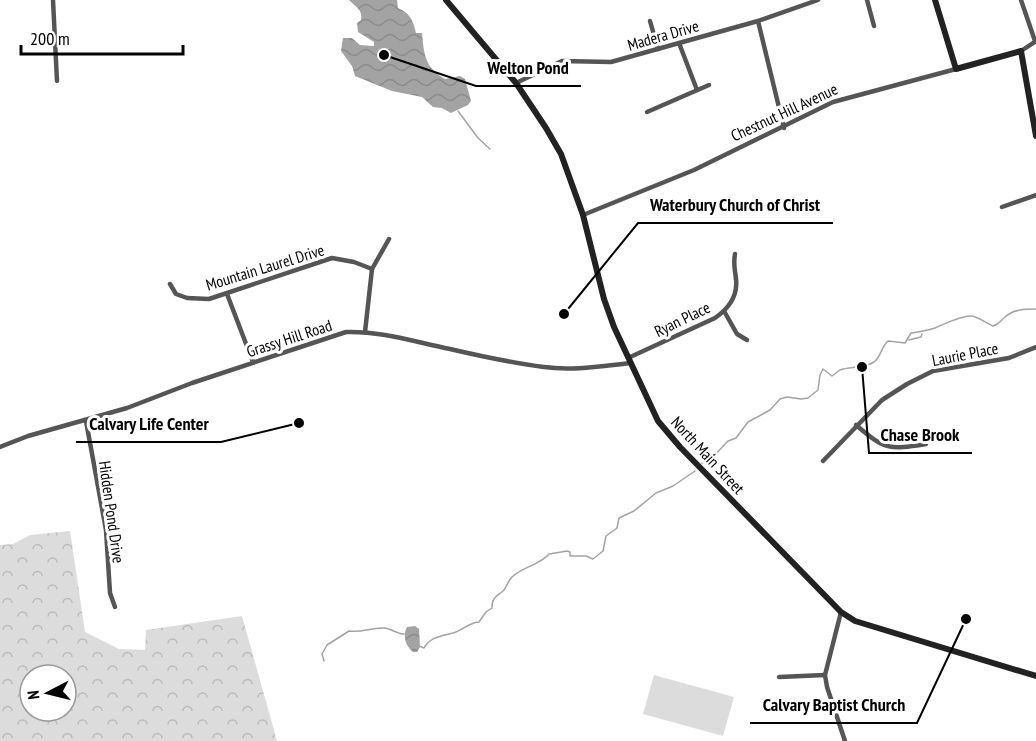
<svg xmlns="http://www.w3.org/2000/svg" width="1036" height="741" font-family="'PT Sans Narrow',sans-serif">
  <style>
    .forest { fill: url(#forest-crowns); fill-rule: evenodd }
    .pitch { fill: #dcdcdc }
    .water { fill: url(#water-waves) }
    .lines { fill: none; stroke-linecap: round; stroke-linejoin: round }
    .stream { stroke: #a3a3a3; stroke-width: 1.5 }
    .street { stroke: #555; stroke-width: 4.5 }
    .secondary { stroke: #222; stroke-width: 6 }
    .labels { text-anchor: middle; dominant-baseline: central; stroke-width: 6; stroke-linejoin: round; paint-order: stroke }
    .street-label { font-size: 16px; fill: #000; stroke: #fff }
    .leader { fill: none; stroke: #000; stroke-width: 2 }
    .callout-dot { fill: #000; stroke: #fff; stroke-width: 2 }
    .callout-label { font-size: 18px; text-anchor: middle; font-weight: bold; fill: #000; stroke: #fff; stroke-width: 6; stroke-linejoin: round; paint-order: stroke }
  </style>
  <defs>
    <pattern id="forest-crowns" width="20" height="18" patternUnits="userSpaceOnUse" patternTransform="scale(1.5)"><rect width="20" height="18" fill="#dcdcdc"/><path d="M2 6a3 3 0 1 1 6 0M12 15a3 3 0 1 1 6 0" fill="none" stroke="#bbb"/></pattern>
    <pattern id="water-waves" width="16" height="10" patternUnits="userSpaceOnUse" patternTransform="scale(1.5)"><rect width="16" height="10" fill="#a3a3a3"/><path d="M0 5q4-4 8 0t8 0" fill="none" stroke="#8b8b8b"/></pattern>
  </defs>
  <rect width="100%" height="100%" fill="#fff"/>
  <path class="forest" d="M70 531 85 632 119 649 145 650 146 630 242 616 277 741H0V545L13 544 30 535ZM30 675H66V711H30Z"/>
  <path class="pitch" d="M654 675 734 697 723 736 643 714Z"/>
  <g class="water">
    <path d="M349 0H397L398 8C410 13 413 20 416 33H422C424 53 424 67 445 79L460 76 465 79 471 101 468 105 451 113 442 108 433 107 422 97 392 91 355 76 352 66 341 51 343 38H352L360 45 374 46V42L358 32 357 23 361 20C363 10 356 7 349 0Z"/>
    <path d="M415 626 419 629 420 647 417 652H413C406 647 402 635 407 627Z"/>
  </g>
  <g class="lines">
    <g class="stream">
      <path d="M458 111 478 138 490 149"/>
      <path d="M909 340 921 337 922 334"/>
      <path d="M702 463 710 460 728 441 736 438 748 422 770 410 780 399 787 397 801 399 808 398 818 390 820 375 823 369 832 376C835 374 837 372 840 370 849 366 863 369 874 362 881 357 881 347 888 341L905 343 911 333C919 332 926 331 935 328 945 324 959 316 971 316 977 316 986 323 993 326 1000 324 1000 321 1005 317 1014 309 1025 309 1036 309"/>
      <path d="M419 646 424 648C430 637 441 636 453 633 463 630 468 623 479 622L486 612 492 608C492 596 497 597 504 590 507 586 508 581 512 577 522 567 540 565 549 554L567 551 570 552V556H586L593 559 603 551 606 536 617 528 619 518 634 511 656 493 673 486 695 471"/>
      <path d="M324 661 322 654 327 645 349 631C362 633 372 627 385 628 392 629 397 634 404 634"/>
    </g>
    <g class="street">
      <path d="M53 0 57 81"/>
      <path d="M867 0 874 26"/>
      <path d="M1021 0 1035 41"/>
      <path d="M650 21 658 49"/>
      <path d="M758 21 784 128"/>
      <path d="M679 43 697 90"/>
      <path d="M1021 51 1036 41"/>
      <path d="M516 83 562 61 611 62 758 21 818 0"/>
      <path d="M647 112 709 85"/>
      <path d="M1002 207 1036 195"/>
      <path d="M583 215 694 170 833 102 956 69"/>
      <path d="M170 284 176 294 187 298 209 299 332 258 354 262 372 269"/>
      <path d="M227 294 253 362"/>
      <path d="M724 311 737 334 747 340"/>
      <path d="M365 332 372 269 389 239"/>
      <path d="M628 358 715 318C728 309 738 296 736 279 735 270 733 264 735 254"/>
      <path d="M86 421 106 530 110 593 115 607"/>
      <path d="M856 425C885 450 889 450 926 444"/>
      <path d="M0 447 28 436 127 408 192 383 346 332C382 331 415 342 450 349 480 356 513 363 544 367 572 371 602 366 631 363"/>
      <path d="M823 461 882 400 907 384 933 371 1009 358 1036 347"/>
      <path d="M841 612 825 675 827 687 845 741"/>
      <path d="M779 677 825 675"/>
    </g>
    <g class="secondary">
      <path d="M446 0 516 83 546 128 561 154 583 215 604 299 614 327 658 421 680 447 841 612 855 621 1036 676"/>
      <path d="M935 0 956 69 1021 51 1036 136"/>
    </g>
  </g>
  <g class="labels">
    <g class="street-label">
      <text transform="translate(663 35) rotate(-16)">Madera Drive</text>
      <text transform="translate(784 112) rotate(-25)">Chestnut Hill Avenue</text>
      <text transform="translate(265 267) rotate(-17)">Mountain Laurel Drive</text>
      <text transform="translate(682 319) rotate(-26)">Ryan Place</text>
      <text transform="translate(289 338) rotate(-18)">Grassy Hill Road</text>
      <text transform="translate(965 354) rotate(-11)">Laurie Place</text>
      <text transform="translate(708 455) rotate(47)">North Main Street</text>
      <text transform="translate(112 512) rotate(82)">Hidden Pond Drive</text>
    </g>
  </g>
  <path class="leader" d="M384 55L476 86H581M564 314L638 223H833M299 423L221 442H76M862 367L869 453H972M966 619L917 723H750"/>
  <g class="callout-dot">
    <circle cx="384" cy="55" r="6"/>
    <circle cx="564" cy="314" r="6"/>
    <circle cx="299" cy="423" r="6"/>
    <circle cx="862" cy="367" r="6"/>
    <circle cx="966" cy="619" r="6"/>
  </g>
  <g class="callout-label">
    <text x="528" y="74">Welton Pond</text>
    <text x="735" y="211">Waterbury Church of Christ</text>
    <text x="149" y="430">Calvary Life Center</text>
    <text x="920" y="441">Chase Brook</text>
    <text x="834" y="711">Calvary Baptist Church</text>
  </g>
  <g transform="translate(48 693) rotate(263)"><circle r="28" fill="#ffffff" stroke="#999999" stroke-width="1.5"/>
  <path d="M0-4.5L10 22L0 15L-10 22Z" fill="#000000"/>
  <text y="-9" font-size="16" font-weight="bold" text-anchor="middle" fill="#000000">N</text>
  </g>
  <path d="M21 45v9h162v-9" fill="none" stroke="#000000" stroke-width="3"/>
  <text x="30" y="45" font-size="18" fill="#000000" stroke="#ffffff" stroke-width="4.5" paint-order="stroke">200 m</text>
</svg>
